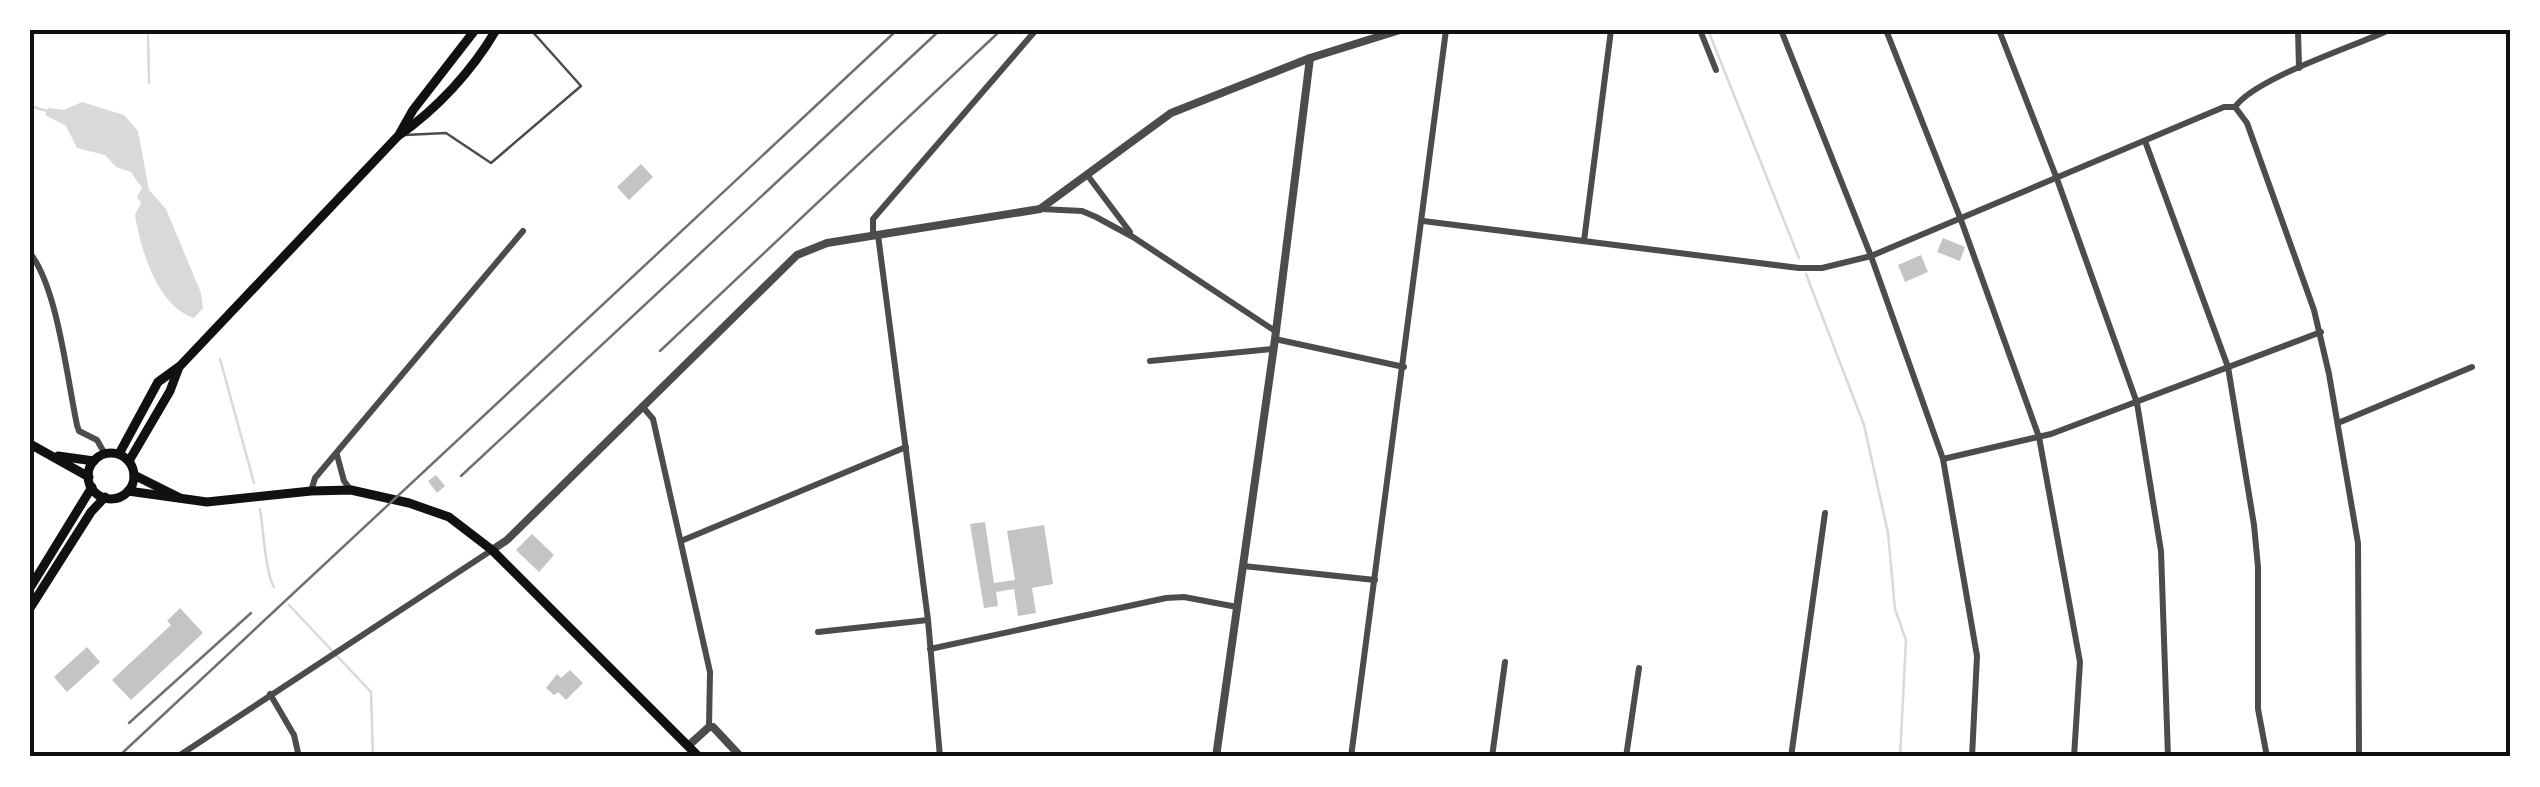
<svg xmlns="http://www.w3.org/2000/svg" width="2540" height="787" font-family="Jost,sans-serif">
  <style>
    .water { fill: #d9d9d9 }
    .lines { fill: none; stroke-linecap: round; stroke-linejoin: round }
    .stream { stroke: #d9d9d9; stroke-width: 2.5 }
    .building { fill: #c4c4c4 }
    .service { stroke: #4c4c4c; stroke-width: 2.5 }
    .minor { stroke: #4c4c4c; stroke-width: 6 }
    .tertiary { stroke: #4c4c4c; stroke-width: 8 }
    .secondary { stroke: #111; stroke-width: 9 }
    .rail { stroke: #707070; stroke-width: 2.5 }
    .neatline { fill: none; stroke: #111; stroke-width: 4 }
  </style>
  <rect width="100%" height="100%" fill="#fff"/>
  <path class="water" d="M82 102 124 115 138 131 149 190 166 209 201 293 203 308 194 318C157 306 141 250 135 215L141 203 137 197 142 188 131 172 116 167 105 155 77 148 66 126 45 115 48 108 64 110Z"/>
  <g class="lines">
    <g class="stream">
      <path d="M148 30 149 83"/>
      <path d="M1708 30 1799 258"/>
      <path d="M30 106 47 111"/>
      <path d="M1806 274 1864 425 1888 533 1895 609 1906 640 1900 757"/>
      <path d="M220 359 254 483"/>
      <path d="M260 509C263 527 266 576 274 587"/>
      <path d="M289 605 371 692 373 757"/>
    </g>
  </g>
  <g class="building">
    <path d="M641 164 653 177 629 200 617 187Z"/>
    <path d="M1943 238 1965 247 1960 261 1937 252Z"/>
    <path d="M1921 255 1928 272 1905 282 1898 265Z"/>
    <path d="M436 475 445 486 437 493 428 481Z"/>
    <path d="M985 522 994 583 1015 580 1007 531 1044 525 1053 584 1032 588 1036 613 1018 616 1014 589 996 592 998 606 984 608 970 524Z"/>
    <path d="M532 534 554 555 539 572 516 550Z"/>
    <path d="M180 608 203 633 131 700 112 680 171 625 167 621Z"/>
    <path d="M87 647 100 662 67 692 54 677Z"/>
    <path d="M570 670 583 683 566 700 558 692 554 695 546 688 557 674 561 678Z"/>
  </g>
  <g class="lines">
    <path class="service" d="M405 135 446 133 491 163 581 86 531 30"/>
    <g class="minor">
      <path d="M1700 30 1716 70"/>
      <path d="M1781 30 1871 256 1943 459 1977 656 1972 757"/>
      <path d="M1886 30 1961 220 2039 437 2080 662 2074 757"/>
      <path d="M1999 30 2057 179 2137 403 2161 551 2168 757"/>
      <path d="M2298 30 2299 68"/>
      <path d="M2235 107 2247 123 2314 310 2329 374 2358 543 2359 757"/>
      <path d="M2145 141 2228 367 2254 525 2258 567V709L2267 757"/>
      <path d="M1088 176 1130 232"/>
      <path d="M1041 209 1082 211 1096 217 1133 237 1275 331"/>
      <path d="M1423 221 1799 268H1822L1871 256 2224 107H2235C2255 78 2353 47 2389 30"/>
      <path d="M878 235 928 620 940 757"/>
      <path d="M873 236V219L1036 30"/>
      <path d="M1584 241 1611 30"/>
      <path d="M30 253C58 289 67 379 77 425L79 431 97 440 105 454"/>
      <path d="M1275 339 1404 367"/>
      <path d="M1150 361 1273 349"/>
      <path d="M642 406 653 419 710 672 709 727"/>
      <path d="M2338 423 2472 367"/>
      <path d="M337 455 344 481 350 489"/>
      <path d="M1943 459 2051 434 2321 332"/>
      <path d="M311 491 315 478 523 231"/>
      <path d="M681 541 906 447"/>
      <path d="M1243 566 1375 580"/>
      <path d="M818 632 928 620"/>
      <path d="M930 649 1166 598 1184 597 1237 607"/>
      <path d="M270 694 294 735 299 757"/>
      <path d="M177 757 492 550"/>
      <path d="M1351 757 1446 30"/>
      <path d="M1492 757 1505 662"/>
      <path d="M1626 757 1639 668"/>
      <path d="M1791 757 1825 513"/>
    </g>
    <g class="tertiary">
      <path d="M492 550 507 540 797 255 827 243 1040 209 1171 113 1310 58 1400 30"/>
      <path d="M688 746 709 727H713L741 757"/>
      <path d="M1216 757 1275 339 1310 58"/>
      <path d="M2506 757 2510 756"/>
    </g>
    <g class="secondary">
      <path d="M400 133 413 110 475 30"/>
      <path d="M30 444 89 477"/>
      <circle cx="111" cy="476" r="23"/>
      <path d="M119 454 158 382 180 366 398 136C437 109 472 71 496 30"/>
      <path d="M58 456 94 461"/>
      <path d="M129 461 170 391 179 367"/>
      <path d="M134 475 180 498"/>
      <path d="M128 491 207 502 311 491 351 490 409 503 449 517 492 550 699 757"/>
      <path d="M30 588 92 487"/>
      <path d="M30 608 91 512 105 497"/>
    </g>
    <g class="rail">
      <path d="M660 351 1001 30"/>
      <path d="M461 476 940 30"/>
      <path d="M129 723 251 613"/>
      <path d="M118 757 897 30"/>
    </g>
  </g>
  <rect width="2540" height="787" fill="none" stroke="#ffffff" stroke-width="65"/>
  <rect x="32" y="32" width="2476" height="722" class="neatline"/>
</svg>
